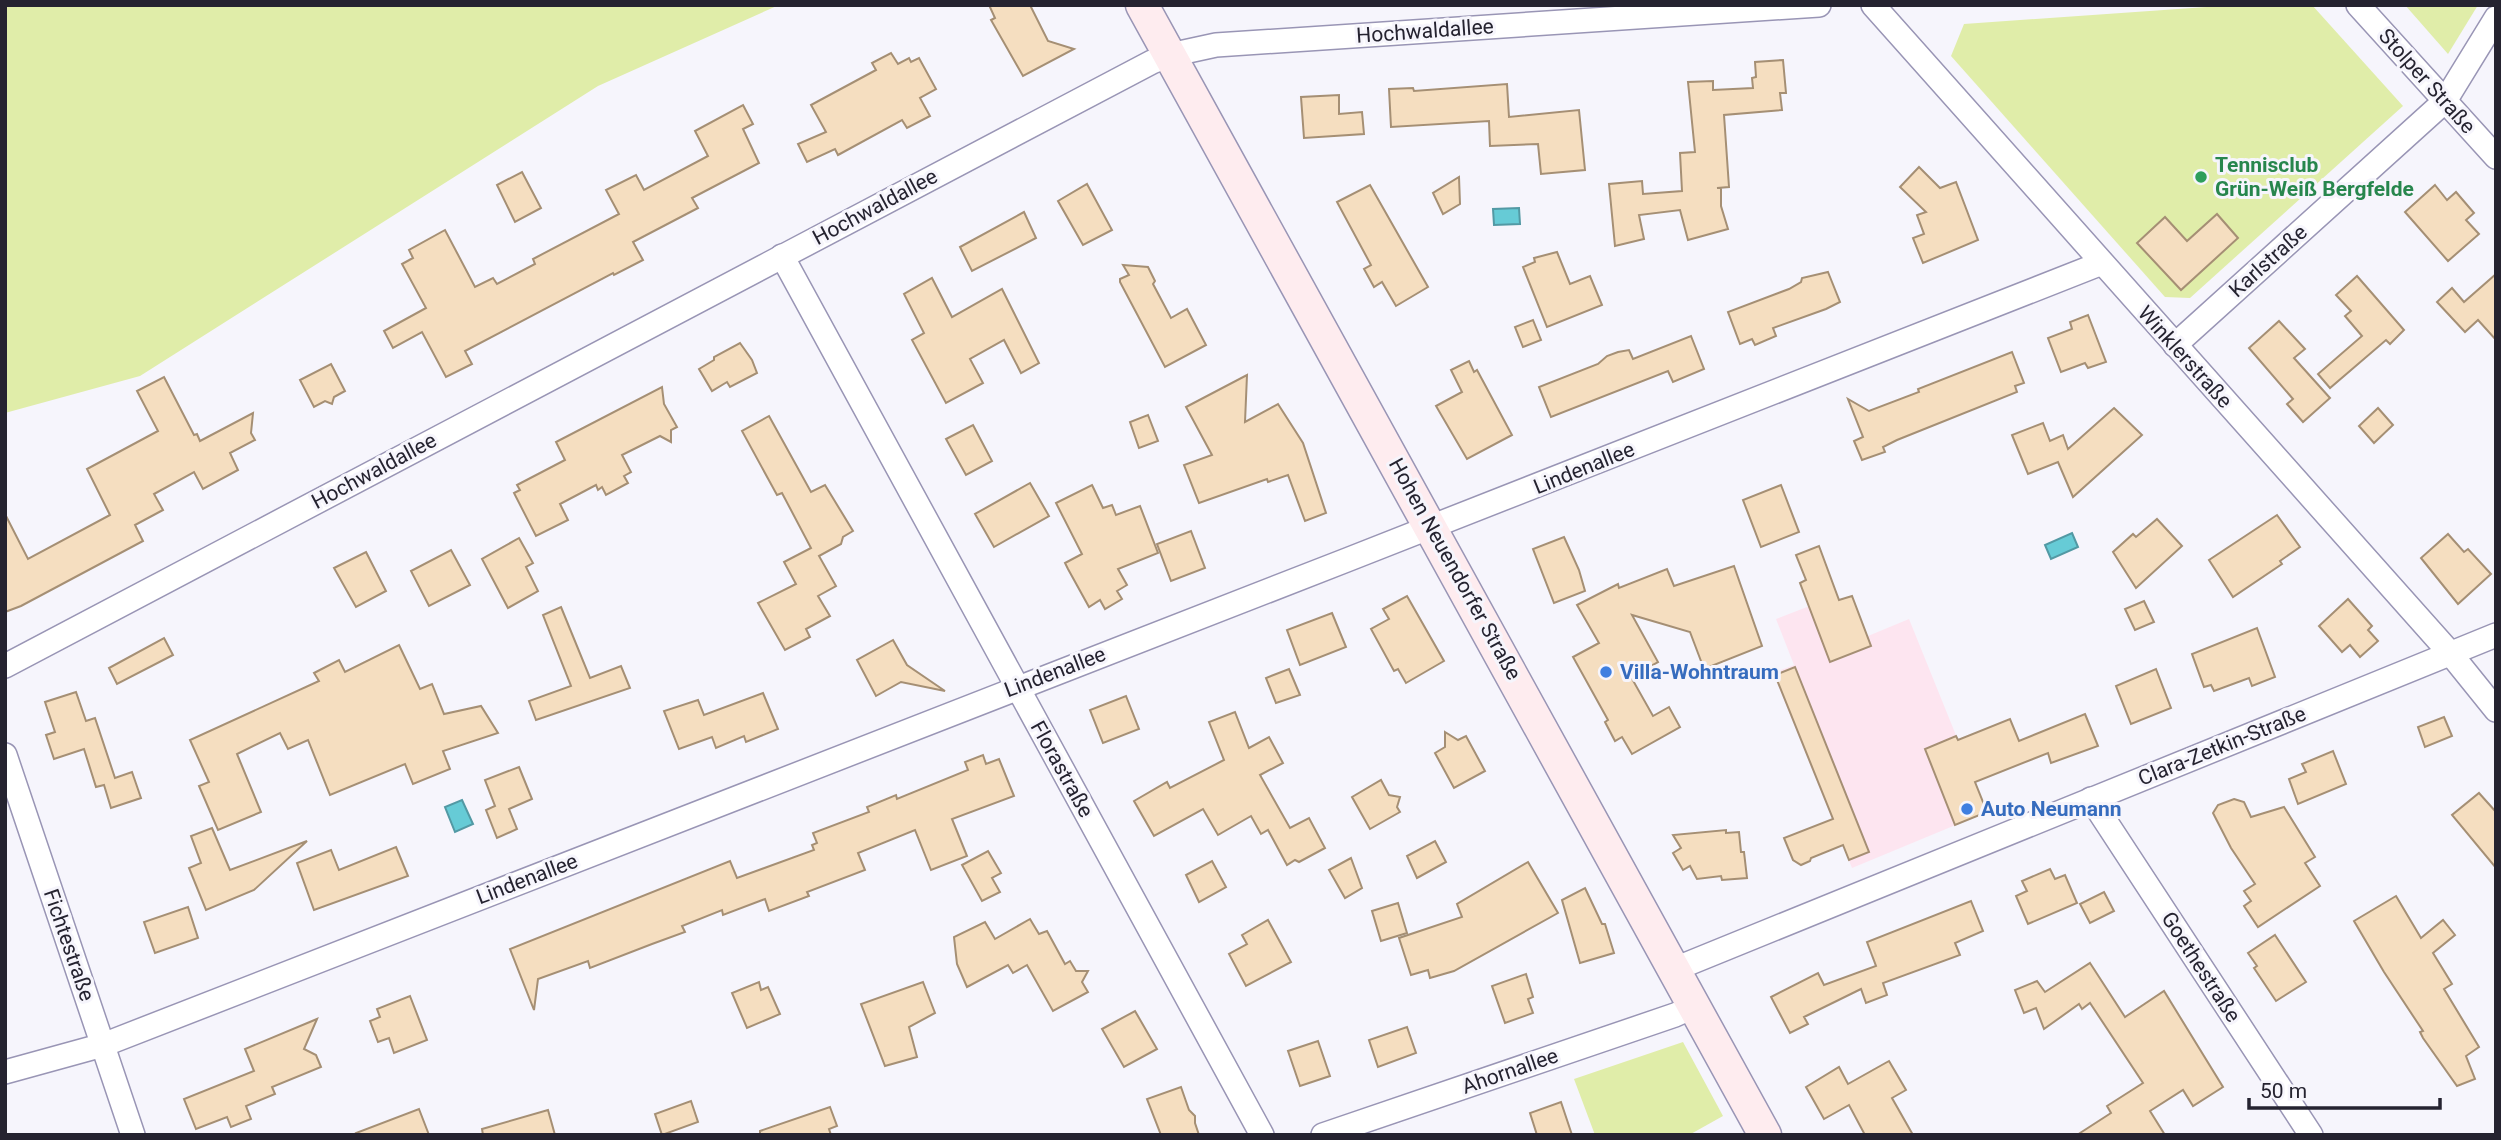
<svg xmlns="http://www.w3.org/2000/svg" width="2501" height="1140" font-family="Roboto,sans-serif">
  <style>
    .commercial { fill: #fde5f0 }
    .green { fill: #e0eda9 }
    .water { fill: #66cbd6; stroke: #5299a4; stroke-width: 2 }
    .building { fill: #f5dec0; stroke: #a58f74; stroke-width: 2 }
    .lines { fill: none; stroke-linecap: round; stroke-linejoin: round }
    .minor-casing { stroke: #9995b5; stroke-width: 26 }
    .secondary-casing { stroke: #9995b5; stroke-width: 35 }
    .minor { stroke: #fff; stroke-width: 23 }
    .secondary { stroke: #feecef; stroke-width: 32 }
    .leisure-dot { fill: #2e9e5b; stroke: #f6f5fc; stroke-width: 2.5 }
    .shop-dot { fill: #3f7fe0; stroke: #f6f5fc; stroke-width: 2.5 }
    .labels { text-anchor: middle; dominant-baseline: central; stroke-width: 6; stroke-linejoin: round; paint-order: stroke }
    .street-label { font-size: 21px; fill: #252330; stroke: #f6f5fc }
    .leisure-label { font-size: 21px; font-weight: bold; fill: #27864d; stroke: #f6f5fc; text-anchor: start }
    .shop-label { font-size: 21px; font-weight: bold; fill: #366cbe; stroke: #f6f5fc; text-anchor: start }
  </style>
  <rect width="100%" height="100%" fill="#f6f5fc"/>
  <path class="commercial" d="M1838 595 1856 641 1909 619 1987 812 1852 868 1773 673 1794 665 1776 619Z"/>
  <g class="green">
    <path d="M5 5H779L598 86 140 376 5 413Z"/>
    <path d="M2235 5H2312L2403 106 2190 298 2165 297 1951 56 1964 24Z"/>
    <path d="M2405 5H2478L2448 54Z"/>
    <path d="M1683 1042 1723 1116 1689 1135H1595L1574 1079Z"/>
  </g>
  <g class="water">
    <path d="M1519 208 1520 224 1494 225 1493 209Z"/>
    <path d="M2072 533 2078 547 2051 559 2045 545Z"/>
    <path d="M462 800 473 824 455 832 445 807Z"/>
  </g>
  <g class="building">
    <path d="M989 5H1030L1048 41 1074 49 1023 76 991 20 995 18Z"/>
    <path d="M891 53 898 64 909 58 911 62 919 58 936 89 920 98 930 116 907 128 902 120 838 155 835 149 807 162 798 144 826 132 811 105 876 70 872 63Z"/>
    <path d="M1783 60 1786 93H1780L1782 110 1724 115 1729 187 1717 188H1721V206L1728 229 1688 240 1680 210 1639 215 1644 239 1615 246 1609 184 1642 181 1643 194 1682 191 1680 153 1695 152 1688 82 1713 81V90L1753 88 1752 78 1756 77 1755 62Z"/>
    <path d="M1507 84 1509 117 1579 110 1585 170 1541 174 1538 144 1490 146 1489 121 1391 127 1389 89 1413 88 1414 91Z"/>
    <path d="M1339 95V114L1362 112 1364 134 1304 138 1301 97Z"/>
    <path d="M743 105 753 124 743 129 759 163 692 198 698 208 633 242 643 260 614 275 613 273 465 351 472 364 446 377 422 332 393 348 384 331 426 308 402 264 413 258 409 250 445 230 475 287 493 278 497 284 535 264 533 259 619 214 606 190 636 175 644 190 708 156 695 131Z"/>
    <path d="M1919 167 1940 188 1956 182 1978 240 1923 263 1913 238 1924 234 1917 215 1926 212 1900 187Z"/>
    <path d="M522 172 541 208 515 222 497 185Z"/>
    <path d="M1459 177 1460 204 1443 214 1433 193Z"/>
    <path d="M1087 184 1112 230 1083 245 1058 201Z"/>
    <path d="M1370 185 1428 287 1396 306 1382 282 1374 287 1364 269 1371 265 1337 202Z"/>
    <path d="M2435 185 2447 200 2456 192 2474 213 2466 220 2479 234 2448 261 2405 212Z"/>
    <path d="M1024 212 1036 238 972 271 960 247Z"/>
    <path d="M2217 214 2238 238 2181 290 2137 243 2165 217 2187 241Z"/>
    <path d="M1557 252 1570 284 1590 276 1602 305 1547 327 1523 267 1535 262 1534 258Z"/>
    <path d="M1123 265 1148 267 1155 281 1153 284 1171 318 1187 309 1206 345 1165 367 1120 282V279L1129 275Z"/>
    <path d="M1828 272 1840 302 1826 309 1773 328 1776 336 1755 345 1752 339 1740 344 1728 312 1789 289 1801 282 1802 278Z"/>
    <path d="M2496 274V340L2478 320 2465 332 2437 302 2452 288 2464 302Z"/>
    <path d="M2357 276 2404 330 2390 344 2386 340 2330 388 2318 374 2362 336 2345 316 2351 311 2336 295Z"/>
    <path d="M932 278 952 317 1002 289 1039 363 1021 373 1004 340 970 359 983 383 946 403 912 340 924 333 904 294Z"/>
    <path d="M2088 315 2106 362 2088 368 2085 363 2061 372 2048 338 2072 329 2070 322Z"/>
    <path d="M1533 320 1541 340 1523 347 1515 327Z"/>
    <path d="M2279 321 2305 349 2294 358 2330 398 2303 422 2287 404 2293 399 2249 348Z"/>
    <path d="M1691 336 1704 369 1673 382 1668 371 1551 417 1539 387 1598 364 1607 356 1618 352 1629 350 1633 359Z"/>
    <path d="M740 343 752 360 757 373 730 387 727 382 712 391 699 369 714 360V357Z"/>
    <path d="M2012 352 2024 383 2015 386 2017 392 1897 440 1883 447 1885 452 1862 460 1854 441 1863 437 1848 399 1869 411 1919 392 1918 389Z"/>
    <path d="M1469 361 1474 372 1477 370 1512 435 1467 459 1436 406 1462 392 1451 370Z"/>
    <path d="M331 364 345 391 334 397 332 404 325 401 314 407 300 380Z"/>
    <path d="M1247 375 1245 422 1278 404 1303 443 1326 513 1305 521 1288 475 1268 482 1267 479 1199 503 1184 465 1212 455 1186 407Z"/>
    <path d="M164 377 194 435 197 434 200 441 253 413 251 433 255 440 230 453 238 470 203 489 194 472 154 494 163 510 135 525 143 541 21 606 5 612V514L28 559 110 515 87 469 158 431 137 391Z"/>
    <path d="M662 387 664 404 677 427 671 430V442L660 436 622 455 631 472 624 476 628 483 606 495 602 487 598 490 596 485 560 504 568 520 536 536 514 493 520 490 517 485 565 460 556 442Z"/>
    <path d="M2114 408 2142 435 2073 497 2058 462 2028 474 2012 435 2043 423 2050 441 2063 435 2068 449Z"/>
    <path d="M2378 408 2393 425 2374 443 2359 426Z"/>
    <path d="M1148 415 1158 441 1139 448 1130 422Z"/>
    <path d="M769 416 811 492 825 485 853 531 843 537 841 544 819 556 836 586 818 596 830 616 806 629 810 637 785 650 758 603 796 584 784 562 811 548 782 493 777 495 742 431Z"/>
    <path d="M973 425 992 461 966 475 946 439Z"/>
    <path d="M1030 483 1049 516 994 547 975 514Z"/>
    <path d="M1092 485 1103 508 1112 505 1116 515 1140 506 1158 553 1118 569 1127 585 1117 591 1122 599 1105 609 1100 600 1089 607 1068 569 1065 563 1082 554 1056 503Z"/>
    <path d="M1781 485 1799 532 1761 547 1743 500Z"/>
    <path d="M2277 515 2300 547 2280 561 2282 564 2233 597 2209 560Z"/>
    <path d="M2157 519 2182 546 2136 588 2113 552 2133 534 2136 537Z"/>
    <path d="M1191 531 1205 568 1171 581 1157 544Z"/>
    <path d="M2448 534 2464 552 2468 549 2491 574 2458 604 2421 558Z"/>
    <path d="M1564 537 1579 570 1585 591 1554 603 1533 549Z"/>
    <path d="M519 538 533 563 526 567 538 591 508 608 482 559Z"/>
    <path d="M1819 546 1839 600 1852 596 1871 646 1830 662 1800 583 1806 580 1796 555Z"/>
    <path d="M451 550 470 585 429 606 411 571Z"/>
    <path d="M366 552 386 591 356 607 334 568Z"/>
    <path d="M1734 566 1762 646 1704 669 1690 632 1632 615 1658 662 1631 677 1653 716 1669 707 1680 727 1632 754 1622 737 1615 741 1605 722 1608 720 1573 657 1599 643 1577 605 1618 584 1619 588 1667 569 1674 586Z"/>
    <path d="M1407 596 1444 661 1406 683 1398 669 1394 671 1371 629 1389 619 1383 609Z"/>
    <path d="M2348 599 2372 626 2368 630 2378 641 2360 657 2350 645 2342 652 2319 626Z"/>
    <path d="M2144 601 2154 622 2135 630 2125 609Z"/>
    <path d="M561 607 590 678 621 666 630 688 536 720 529 701 571 686 543 615Z"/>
    <path d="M1332 613 1346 647 1300 665 1287 630Z"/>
    <path d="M2257 628 2275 677 2252 686 2249 678 2214 691 2211 685 2204 687 2192 654Z"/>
    <path d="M164 638 173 655 117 684 109 668Z"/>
    <path d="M893 640 907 665 945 691 901 682 876 696 857 660Z"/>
    <path d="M399 645 420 689 432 684 444 714 481 706 498 733 443 751 450 769 413 784 405 764 330 795 308 740 288 749 280 733 237 754 261 812 218 830 199 786 209 782 190 740 319 681 314 673 339 660 345 672Z"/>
    <path d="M1795 667 1869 852 1849 860 1843 845 1811 858 1810 861 1801 865 1793 860 1784 838 1833 819 1775 675Z"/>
    <path d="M1289 669 1300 695 1276 703 1266 678Z"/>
    <path d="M2156 669 2171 708 2131 724 2116 686Z"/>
    <path d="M76 692 86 721 95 718 115 778 132 772 141 798 111 808 104 785 96 787 84 749 54 759 46 735 55 732 45 702Z"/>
    <path d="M763 693 778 729 746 742 744 736 716 748 712 737 679 749 664 711 698 700 704 715Z"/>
    <path d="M1126 696 1139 729 1103 743 1090 710Z"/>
    <path d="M1235 712 1249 748 1269 737 1283 763 1260 775 1290 828 1309 818 1325 848 1299 862 1295 860 1287 865 1268 830 1261 834 1251 816 1218 835 1203 809 1154 836 1134 801 1167 782 1170 788 1224 760 1209 722Z"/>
    <path d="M2085 714 2098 746 2051 763 2048 753 1975 782 1987 812 1955 825 1925 749 1956 736 1958 740 2010 719 2019 741Z"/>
    <path d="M2444 717 2452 736 2425 747 2418 727Z"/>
    <path d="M1445 732 1458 740 1466 736 1485 771 1454 788 1435 753 1445 747Z"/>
    <path d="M2333 751 2346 784 2298 804 2289 779 2306 772 2302 764Z"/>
    <path d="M983 755 986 764 999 759 1014 796 952 819 967 856 931 870 915 830 858 853 865 870 807 892 809 896 769 911 765 899 723 915 722 910 682 926 685 932 652 944 590 968 588 961 538 979 534 1010 510 949 730 861 737 878 814 850 812 845 817 843 813 833 869 812 867 807 896 795 897 799 968 770 965 762Z"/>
    <path d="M519 767 532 799 509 809 517 829 497 838 486 810 495 806 485 780Z"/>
    <path d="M1381 780 1389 795 1400 797 1397 807 1400 812 1370 829 1352 797Z"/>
    <path d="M2479 793 2496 812V868L2452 815Z"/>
    <path d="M2234 799 2244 802 2251 817 2284 807 2315 857 2305 863 2320 886 2258 927 2244 906 2251 901 2244 891 2255 884 2231 848 2213 813 2218 805Z"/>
    <path d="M212 828 230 870 307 841 254 890 206 910 189 868 201 863 191 836Z"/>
    <path d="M1726 830V833L1739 832 1741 852H1744L1747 878 1722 880 1721 876 1697 879 1690 866 1683 870 1673 853 1681 848 1673 835Z"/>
    <path d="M1435 841 1446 862 1417 878 1407 856Z"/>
    <path d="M396 847 408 876 314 910 297 863 331 850 339 870Z"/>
    <path d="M988 851 1001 873 992 878 1000 892 982 901 962 865Z"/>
    <path d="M1351 858 1362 888 1345 898 1329 870Z"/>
    <path d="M1212 861 1226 887 1199 902 1186 875Z"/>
    <path d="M1528 862 1558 913 1454 971 1430 978 1428 970 1411 975 1399 938 1462 917 1457 904Z"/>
    <path d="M2050 869 2055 879 2065 875 2077 903 2028 924 2016 896 2027 891 2022 881Z"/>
    <path d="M1585 888 1602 924H1605L1614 953 1580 963 1562 900Z"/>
    <path d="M2104 892 2114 911 2090 923 2080 904Z"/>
    <path d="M2396 896 2421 938 2443 920 2455 935 2433 953 2452 984 2444 989 2479 1047 2466 1056 2475 1079 2457 1086 2423 1038 2420 1032 2423 1031 2384 972 2354 921Z"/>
    <path d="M1971 901 1983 931 1955 943 1960 955 1883 983 1887 995 1866 1003 1861 989 1804 1017 1808 1024 1790 1033 1771 997 1818 973 1824 985 1876 966 1867 942Z"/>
    <path d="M1398 903 1407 933 1381 941 1372 911Z"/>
    <path d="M188 907 198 938 155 953 144 922Z"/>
    <path d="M1030 919 1039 934 1047 931 1065 964 1070 961 1076 971H1088L1082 982 1088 992 1053 1011 1027 965 1013 973 1008 965 967 987 957 964 954 937 985 922 995 939Z"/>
    <path d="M1268 920 1291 962 1246 986 1229 954 1247 944 1242 935Z"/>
    <path d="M2275 935 2306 982 2276 1001 2254 968 2257 966 2248 953Z"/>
    <path d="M2090 963 2125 1017 2164 991 2223 1087 2193 1106 2183 1090 2150 1111 2165 1135H2077L2111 1113 2107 1106 2143 1083 2090 1003 2082 1009 2079 1004 2044 1029 2036 1008 2024 1013 2015 990 2037 981 2045 992Z"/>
    <path d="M1526 974 1533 997 1528 999 1533 1013 1505 1023 1492 986Z"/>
    <path d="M759 982 761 990 768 987 780 1014 747 1028 732 993Z"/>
    <path d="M923 982 935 1013 909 1027 917 1057 885 1066 861 1004Z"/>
    <path d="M410 996 427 1040 394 1053 389 1038 378 1042 370 1021 380 1017 377 1009Z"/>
    <path d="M1135 1011 1157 1049 1124 1067 1102 1029Z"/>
    <path d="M317 1019 304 1049 316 1055 321 1067 272 1087 275 1094 246 1106 251 1119 231 1127 227 1117 196 1129 184 1099 254 1071 245 1049Z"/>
    <path d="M1407 1027 1416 1053 1378 1067 1369 1040Z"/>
    <path d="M1318 1041 1330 1076 1300 1086 1288 1051Z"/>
    <path d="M1889 1061 1906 1090 1892 1098 1913 1135H1865L1849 1105 1824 1119 1806 1087 1839 1067 1848 1084Z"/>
    <path d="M1181 1087 1189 1110 1195 1116V1123L1199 1135H1161L1147 1099Z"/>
    <path d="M691 1101 698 1122 662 1135 655 1114Z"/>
    <path d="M1561 1102 1572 1135H1537L1530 1113Z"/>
    <path d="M830 1107 837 1126 829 1129 831 1135H760V1131Z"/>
    <path d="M419 1109 429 1135H357L356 1133Z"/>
    <path d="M548 1110 555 1135H483L482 1129Z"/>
  </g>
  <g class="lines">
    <g class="minor-casing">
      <g id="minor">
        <path d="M1873 5 2450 653 2496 710"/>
        <path d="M2358 5 2496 157"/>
        <path d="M782 256 1262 1135"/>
        <path d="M2175 345 2445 101 2496 18"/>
        <path d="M5 666 1152 62 1170 55 1216 45 1819 5"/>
        <path d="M5 755 133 1135"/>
        <path d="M2091 799 2311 1135"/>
        <path d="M1675 969 2496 635"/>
        <path d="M5 1072 103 1045C769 784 1437 527 2102 263"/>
        <path d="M1323 1135 1675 1015 1695 1006"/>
      </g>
    </g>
    <g class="secondary-casing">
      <path id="secondary" d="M1142 5 1765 1135"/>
    </g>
    <use href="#minor" class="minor"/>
    <use href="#secondary" class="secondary"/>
  </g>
  <circle class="leisure-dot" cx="2201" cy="177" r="7"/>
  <g class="shop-dot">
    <circle cx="1606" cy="672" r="7"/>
    <circle cx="1967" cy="809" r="7"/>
  </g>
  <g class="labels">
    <g class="street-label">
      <text transform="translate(1425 31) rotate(-4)">Hochwaldallee</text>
      <text transform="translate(2427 81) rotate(48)">Stolper Straße</text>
      <text transform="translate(875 207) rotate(-28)">Hochwaldallee</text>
      <text transform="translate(2268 261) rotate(-42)">Karlstraße</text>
      <text transform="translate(2185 357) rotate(48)">Winklerstraße</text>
      <text transform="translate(1584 468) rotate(-22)">Lindenallee</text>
      <text transform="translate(374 471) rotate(-28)">Hochwaldallee</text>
      <text transform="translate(1455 569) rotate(61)">Hohen Neuendorfer Straße</text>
      <text transform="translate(1055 672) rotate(-21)">Lindenallee</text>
      <text transform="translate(2222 746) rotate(-22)">Clara-Zetkin-Straße</text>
      <text transform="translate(1062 769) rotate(61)">Florastraße</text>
      <text transform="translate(527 879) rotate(-21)">Lindenallee</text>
      <text transform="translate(69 945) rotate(71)">Fichtestraße</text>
      <text transform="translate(2201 967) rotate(57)">Goethestraße</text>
      <text transform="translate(1510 1071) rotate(-19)">Ahornallee</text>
    </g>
    <g class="leisure-label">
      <text x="2215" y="165">Tennisclub<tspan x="2215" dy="24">Grün-Weiß Bergfelde</tspan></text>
    </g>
    <g class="shop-label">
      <text x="1620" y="672">Villa-Wohntraum</text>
      <text x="1981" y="809">Auto Neumann</text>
    </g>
  </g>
  <rect width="2501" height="1140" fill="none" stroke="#252330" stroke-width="14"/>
  <path d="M2249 1098v10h191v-10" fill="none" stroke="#252330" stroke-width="3.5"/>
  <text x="2260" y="1098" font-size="21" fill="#252330" stroke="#f6f5fc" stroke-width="5" paint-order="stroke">50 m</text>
</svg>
